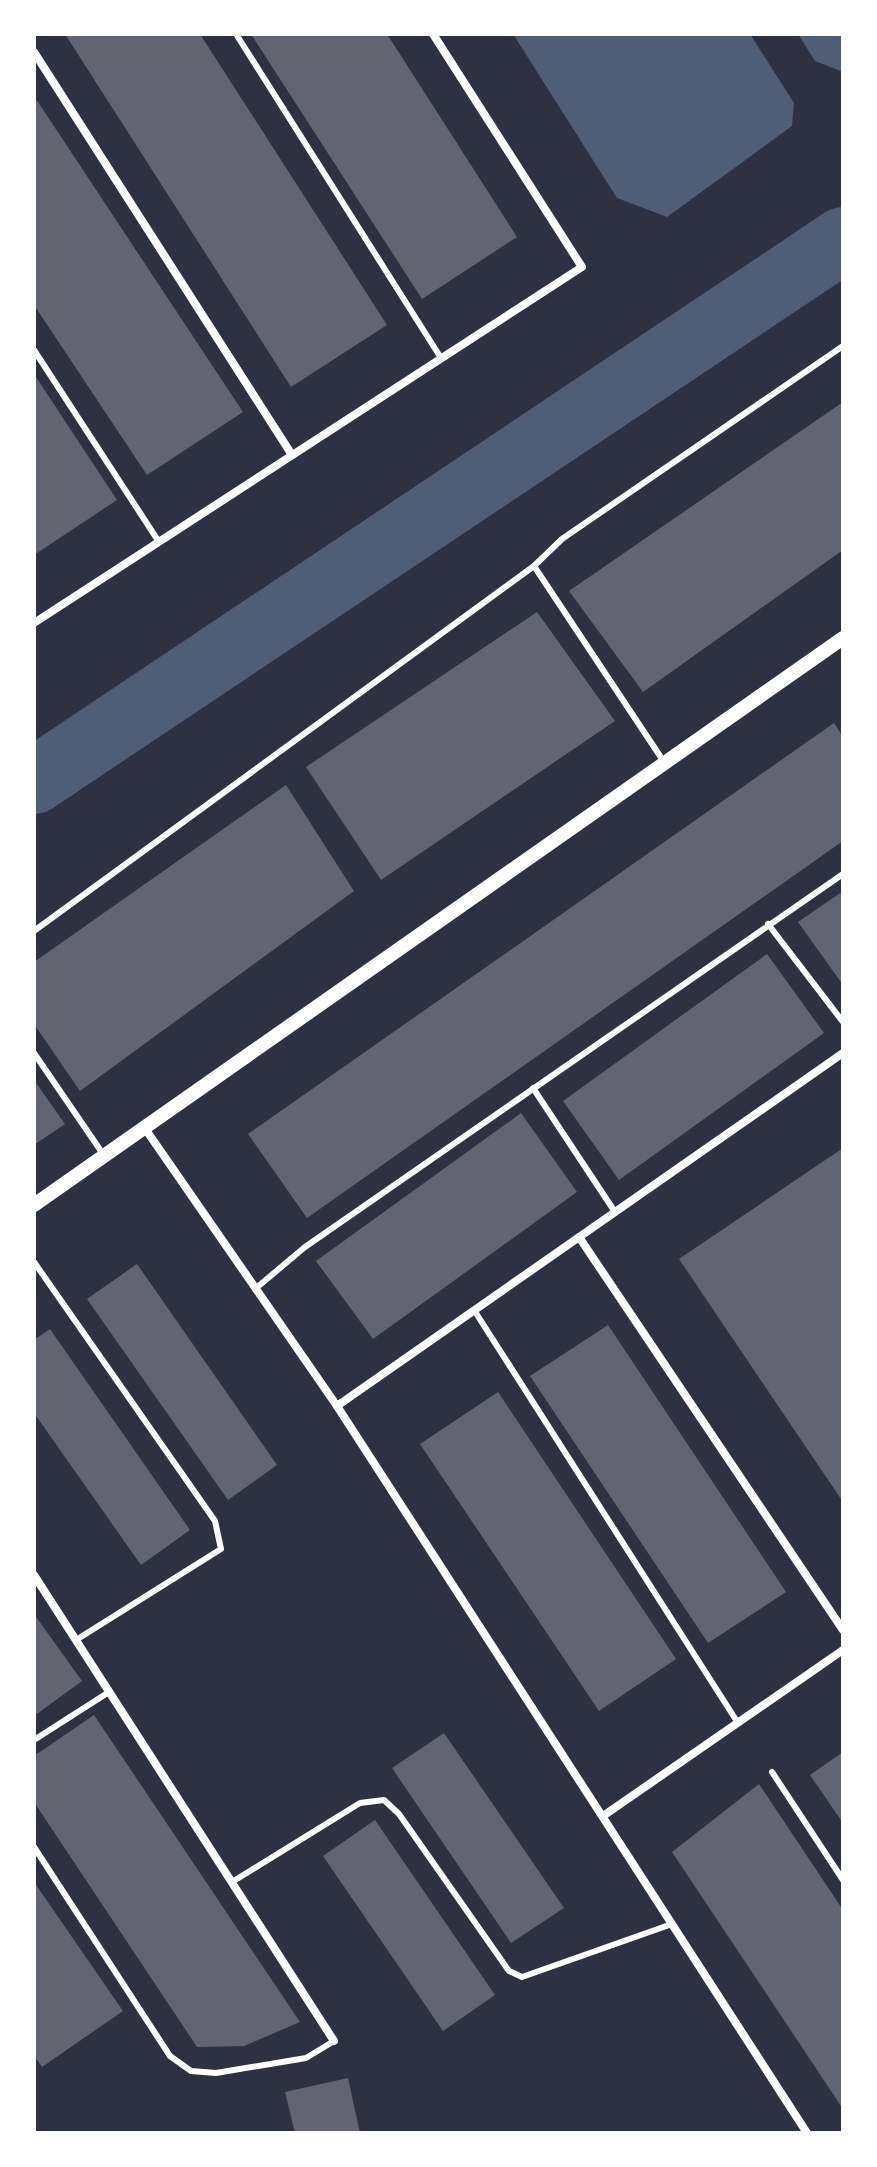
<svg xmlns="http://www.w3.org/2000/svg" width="877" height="2167" font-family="Ubuntu,sans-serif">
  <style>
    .water { fill: #4f5d75 }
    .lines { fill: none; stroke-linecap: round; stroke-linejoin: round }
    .river { stroke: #4f5d75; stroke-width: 66 }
    .building { fill: #626471 }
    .service { stroke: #fff; stroke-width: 6 }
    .minor { stroke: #fff; stroke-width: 8 }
    .tertiary { stroke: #fff; stroke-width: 14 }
  </style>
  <rect width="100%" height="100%" fill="#2d3142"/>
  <g class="water">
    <path d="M513 34H750L794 103 792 126 667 217 617 198Z"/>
    <path d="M798 34H843V72L815 61Z"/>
  </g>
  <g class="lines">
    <path class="river" d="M34 781 843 240"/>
  </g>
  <g class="building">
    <path d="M65 34H200L387 325 291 387Z"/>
    <path d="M251 34H387L517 237 422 299Z"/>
    <path d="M34 96 243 412 147 475 34 305Z"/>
    <path d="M34 374 117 500 34 555Z"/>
    <path d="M843 402V550L643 692 569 591Z"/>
    <path d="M537 612 615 721 381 880 306 767Z"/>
    <path d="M834 723 843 737V841L307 1218 248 1134Z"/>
    <path d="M286 785 354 891 80 1091 34 1024V962Z"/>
    <path d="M843 891V985L798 922Z"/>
    <path d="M767 954 824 1033 619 1180 563 1101Z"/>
    <path d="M34 1080 65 1124 34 1145Z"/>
    <path d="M521 1113 577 1192 373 1339 316 1261Z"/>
    <path d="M843 1148V1502L679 1259Z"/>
    <path d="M137 1264 277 1465 228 1500 87 1299Z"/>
    <path d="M608 1325 786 1592 708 1643 530 1376Z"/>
    <path d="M50 1329 190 1530 141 1565 34 1413V1340Z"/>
    <path d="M498 1392 676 1659 599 1711 420 1444Z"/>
    <path d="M34 1614 82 1681 34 1716Z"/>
    <path d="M94 1715 300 2022 244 2046 197 2047 34 1802V1756Z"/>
    <path d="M444 1733 564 1908 511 1943 392 1768Z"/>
    <path d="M843 1752V1823L810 1775Z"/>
    <path d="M759 1784 843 1910V2109L672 1852Z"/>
    <path d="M375 1820 495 1995 443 2031 323 1856Z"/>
    <path d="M34 1882 123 2011 42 2067 34 2055Z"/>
    <path d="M348 2078 360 2133H295L285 2092Z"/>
  </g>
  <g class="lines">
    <g class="service">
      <path d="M236 34 441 358"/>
      <path d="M34 350 159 542"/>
      <path d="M534 566 664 762"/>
      <path d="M768 924 843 1022"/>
      <path d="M34 931 534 566 562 539 843 346"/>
      <path d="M34 1053 103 1154"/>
      <path d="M533 1088 615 1212"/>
      <path d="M34 1262 215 1521 221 1549 76 1640"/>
      <path d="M255 1289 305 1247 843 874"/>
      <path d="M474 1310 738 1723"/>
      <path d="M34 1740 109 1692"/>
      <path d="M772 1772 843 1880"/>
      <path d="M34 1847 170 2056 191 2071 216 2073 306 2058 334 2041"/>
      <path d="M232 1882 360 1803 384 1800 399 1814 509 1971 522 1977 672 1924"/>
    </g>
    <g class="minor">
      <path d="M34 52 292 455"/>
      <path d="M34 623 582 267 433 34"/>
      <path d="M144 1127 337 1406 807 2133"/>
      <path d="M579 1237 843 1630"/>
      <path d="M337 1406 843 1053"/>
      <path d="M34 1575 334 2041"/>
      <path d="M603 1816 843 1650"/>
    </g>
    <path class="tertiary" d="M34 1205 843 638"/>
  </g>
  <rect width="877" height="2167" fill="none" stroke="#ffffff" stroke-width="72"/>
</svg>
